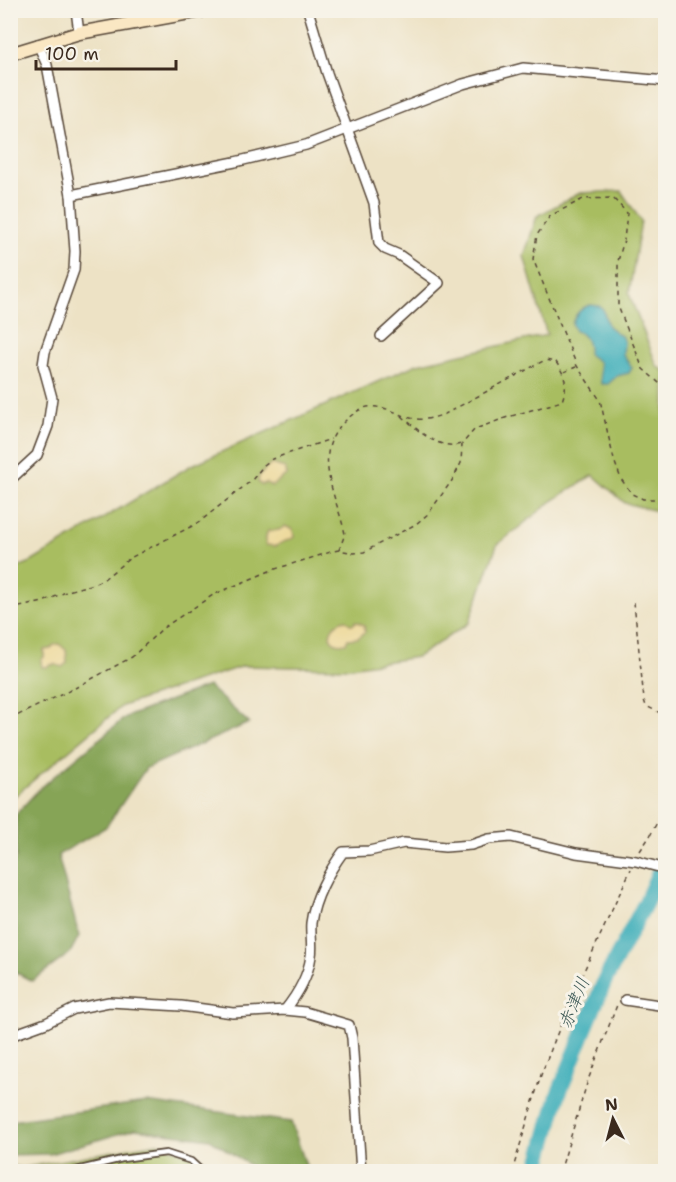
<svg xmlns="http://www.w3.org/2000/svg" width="676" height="1182" font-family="'Shantell Sans','Klee One',sans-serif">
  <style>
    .green { fill: #a8bd61; stroke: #727440; stroke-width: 1.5 }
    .forest { fill: #86a457; stroke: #60673a; stroke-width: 1.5 }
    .sand { fill: #eeda9e; stroke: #94825e; stroke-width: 1.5 }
    .water { fill: #3eaeba; stroke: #3c6c6c; stroke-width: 1.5 }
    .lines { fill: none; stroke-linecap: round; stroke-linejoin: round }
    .river { stroke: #3eaeba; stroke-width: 16 }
    .lane-casing { stroke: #564637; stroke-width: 8 }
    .street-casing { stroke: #564637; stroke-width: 12 }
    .secondary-casing { stroke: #564637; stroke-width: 15 }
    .path { stroke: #564637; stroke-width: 1.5; stroke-dasharray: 4.5 4.5; stroke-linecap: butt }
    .lane { stroke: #fff; stroke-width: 4.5 }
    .street { stroke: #fff; stroke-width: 9 }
    .secondary { stroke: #fae7c3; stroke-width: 12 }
    .labels { text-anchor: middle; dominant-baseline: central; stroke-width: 6; stroke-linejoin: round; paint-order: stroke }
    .water-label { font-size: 18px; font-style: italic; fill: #3c5855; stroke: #f7f3e8 }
  </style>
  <rect width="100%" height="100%" fill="#f7f3e8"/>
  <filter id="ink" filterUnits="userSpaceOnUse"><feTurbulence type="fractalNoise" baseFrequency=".0167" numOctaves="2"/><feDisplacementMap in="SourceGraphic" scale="12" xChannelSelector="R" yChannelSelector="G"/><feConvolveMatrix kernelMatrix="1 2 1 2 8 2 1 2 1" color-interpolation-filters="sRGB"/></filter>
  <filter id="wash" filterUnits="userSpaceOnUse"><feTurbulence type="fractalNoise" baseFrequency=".008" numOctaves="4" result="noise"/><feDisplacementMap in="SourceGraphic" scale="24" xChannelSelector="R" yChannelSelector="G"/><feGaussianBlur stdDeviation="1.35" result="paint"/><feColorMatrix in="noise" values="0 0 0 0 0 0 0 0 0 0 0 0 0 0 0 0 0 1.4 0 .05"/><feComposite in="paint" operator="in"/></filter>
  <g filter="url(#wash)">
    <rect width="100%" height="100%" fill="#ede2c5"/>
    <g class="green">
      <path d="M621 191 641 221 629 294 657 366 665 371V513L625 503 593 475 552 501 497 545 469 623 417 657 344 668 243 666 122 706 11 799V570L31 562 190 466 417 364 547 335 524 256 537 216 580 193Z"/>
      <path d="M157 1143 207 1160 227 1171 11 1172 10 1165 22 1168Z"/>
    </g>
    <g class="forest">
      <path d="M208 686 249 723 146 768 106 827 58 855 79 936 70 953 32 981 11 970 10 867 16 859V814L41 787 126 717Z"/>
      <path d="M146 1102 291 1122 308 1171H258L210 1139 135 1129 50 1154 11 1155V1121Z"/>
    </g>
    <g class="sand">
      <path d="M271 464 285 468 287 474 272 486 266 483 261 485 258 482 259 476Z"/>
      <path d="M285 526 293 530 294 537C289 542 283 540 276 546L266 545V536L268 531 279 530Z"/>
      <path d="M346 620 350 624H354L355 621 364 625 365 632 358 638 348 639 346 643C324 648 326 623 346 620Z"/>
      <path d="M59 644 66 650 67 663 62 667 54 664 46 667H42L41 660 44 657V650L50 649 54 645Z"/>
    </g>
    <path class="water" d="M590 305 599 306 603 309 608 326 622 337 624 342 623 355 632 368 629 373 617 376 608 384H601L599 362 588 354C589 342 586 334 575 331L572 324C575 314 580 308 590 305Z"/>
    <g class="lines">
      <path class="river" d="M537 1172 558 1095 605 980 646 902 666 856"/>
    </g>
  </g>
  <g filter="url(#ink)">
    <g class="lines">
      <g class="lane-casing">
        <path id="lane" d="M68 1172 122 1159 166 1153 191 1161 203 1172"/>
      </g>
      <g class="street-casing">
        <g id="street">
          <path d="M76 10 79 33"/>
          <path d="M308 10 327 73 374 203 379 243 385 249 399 255 439 283 381 336"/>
          <path d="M71 195 235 162 306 145 463 84 523 68 666 81"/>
          <path d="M10 480 37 455 48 426 52 398 43 365 45 352 74 270 75 251 71 195 47 65 38 44"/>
          <path d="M625 1000 666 1006"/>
          <path d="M285 1010C298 994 308 977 311 956 313 945 310 934 311 923 314 899 329 871 343 852L369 851 404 843 445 847 471 845 489 839 511 837 576 853 636 861 666 869"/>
          <path d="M10 1036 46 1023 74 1009 109 1002 181 1006 233 1013 285 1010 305 1012 349 1025 352 1038 361 1172"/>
        </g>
      </g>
      <g class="secondary-casing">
        <path id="secondary" d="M10 54 79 33 206 10"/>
      </g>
      <g class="path">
        <path d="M564 372 576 367"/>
        <path d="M666 389 643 369 618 306V261L624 240 627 213 613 198 583 199 550 216 537 235 533 259 577 366 600 400 614 460 621 479 632 494 643 499H662L666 497"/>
        <path d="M402 416C419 431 437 450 461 444"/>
        <path d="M634 602 644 700 646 706 666 716"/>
        <path d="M10 609 43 602 68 591 93 584 104 579 130 558 198 523 252 480 264 465 272 459 331 439"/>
        <path d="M10 719 75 688 132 657 163 628 213 595 272 570 334 551 339 550 354 553 364 552 416 524 428 514 453 479 461 463 462 444 475 429 508 417 562 401C568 384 566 377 556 362L545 360 445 414C436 417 427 420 417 419 404 418 391 408 377 407 363 405 355 412 345 421 310 454 337 496 345 534L339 550"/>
        <path d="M640 851 650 836 666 805"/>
        <path d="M512 1172 541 1075 570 1001 631 869"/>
        <path d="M560 1172 588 1080 617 1005"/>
      </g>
      <use href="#lane" class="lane"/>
      <use href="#street" class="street"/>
      <use href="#secondary" class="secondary"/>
    </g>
  </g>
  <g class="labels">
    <g class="water-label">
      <text transform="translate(574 1003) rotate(-68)">赤津川</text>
    </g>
  </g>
  <rect width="676" height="1182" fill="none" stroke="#f7f3e8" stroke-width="36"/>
  <g transform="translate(613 1119) rotate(354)" stroke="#f7f3e8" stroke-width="4.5" paint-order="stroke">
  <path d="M0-4.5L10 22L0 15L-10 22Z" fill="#3b2a1e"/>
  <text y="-9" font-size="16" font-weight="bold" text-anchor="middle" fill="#3b2a1e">N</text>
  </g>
  <path d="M36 60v9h140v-9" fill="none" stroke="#3b2a1e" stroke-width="3"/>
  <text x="45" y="60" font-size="18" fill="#3b2a1e" stroke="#f7f3e8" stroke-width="4.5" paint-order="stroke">100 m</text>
</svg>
